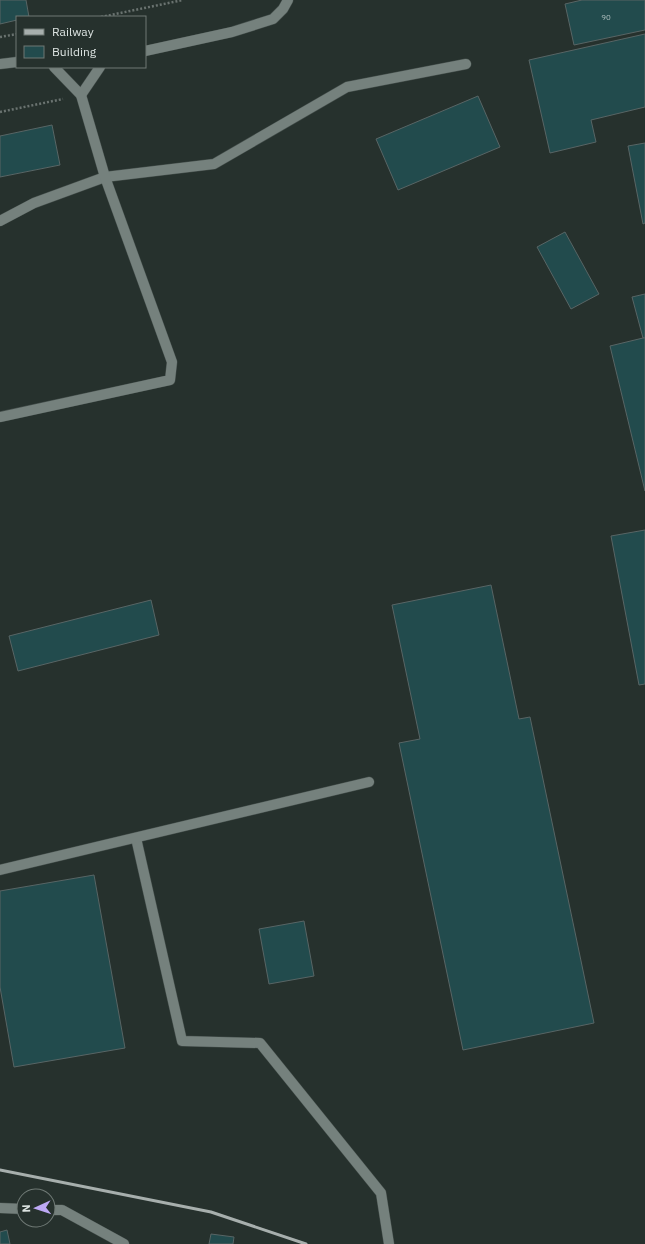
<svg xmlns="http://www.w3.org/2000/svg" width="645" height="1244" font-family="'IBM Plex Sans',sans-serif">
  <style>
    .building { fill: #224b4d; stroke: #586565 }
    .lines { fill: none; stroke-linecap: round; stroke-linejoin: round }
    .lane-casing { stroke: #444e4b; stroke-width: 11 }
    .path { stroke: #6a7370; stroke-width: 2.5; stroke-dasharray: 2 2; stroke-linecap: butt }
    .lane { stroke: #75817d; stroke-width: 10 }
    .rail { stroke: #a7afad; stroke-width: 3 }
    .labels { text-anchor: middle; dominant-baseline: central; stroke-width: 3; stroke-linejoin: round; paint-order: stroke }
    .number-label { font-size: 8px; fill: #aebebd }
  </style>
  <rect width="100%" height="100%" fill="#26312d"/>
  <g class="building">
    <path d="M0 0H26L29 17H17V20L0 24Z"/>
    <path d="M582 0H645V30L574 45 565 4Z"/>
    <path d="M645 34V107L591 120 596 142 550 153 529 60Z"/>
    <path d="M478 96 500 147 398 190 376 139Z"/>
    <path d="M52 125 60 165 0 177V136Z"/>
    <path d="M645 143V223L643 224 628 146Z"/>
    <path d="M565 232 599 294 571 309 537 247Z"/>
    <path d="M645 294V338H643L632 297Z"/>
    <path d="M643 338H645V491L610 346Z"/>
    <path d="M645 530V684L639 685 611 536Z"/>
    <path d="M491 585 519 719 530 717 594 1023 463 1050 399 743 420 739 392 605Z"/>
    <path d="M151 600 159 635 18 671 9 636Z"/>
    <path d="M94 875 125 1048 14 1067 0 987V891Z"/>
    <path d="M304 921 314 976 269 984 259 929Z"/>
    <path d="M7 1230 10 1244H0V1232Z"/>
    <path d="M211 1234 234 1237 233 1244H209Z"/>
  </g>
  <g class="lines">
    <g class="lane-casing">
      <g id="lane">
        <path d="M145 51 232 32 273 19 283 9 288 0"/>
        <path d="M0 64 17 62"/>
        <path d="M81 95 100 67"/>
        <path d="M0 221 34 203 105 177 214 164 347 87 466 64"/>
        <path d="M0 417 170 380 172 362 105 177 81 95 54 67"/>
        <path d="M136 838 182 1041 260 1043 381 1193 389 1244"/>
        <path d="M0 870 369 782"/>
        <path d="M0 1208 24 1209"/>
        <path d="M48 1210H62L124 1244"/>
      </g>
    </g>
    <g class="path">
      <path d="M101 17 183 0"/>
      <path d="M0 37 17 34"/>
      <path d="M0 112 63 99"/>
    </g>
    <use href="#lane" class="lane"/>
    <path class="rail" d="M0 1170 211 1212 306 1244"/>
  </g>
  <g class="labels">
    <g class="number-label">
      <text x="606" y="17">90</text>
    </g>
  </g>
  <rect x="16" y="16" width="130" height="52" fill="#26312d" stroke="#6f7975"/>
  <rect x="24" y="29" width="20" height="6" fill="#a7afad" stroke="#6f7975"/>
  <text x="52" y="36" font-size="12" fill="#dde4e2">Railway</text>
  <rect x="24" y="46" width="20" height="12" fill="#224b4d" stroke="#6f7975"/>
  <text x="52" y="56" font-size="12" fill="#dde4e2">Building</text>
  <g transform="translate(36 1208) rotate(267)"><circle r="19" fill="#26312d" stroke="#6f7975"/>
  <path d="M0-3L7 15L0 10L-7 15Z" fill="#bda9f5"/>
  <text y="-6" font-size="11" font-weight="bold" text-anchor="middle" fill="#dde4e2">N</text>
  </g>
</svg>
